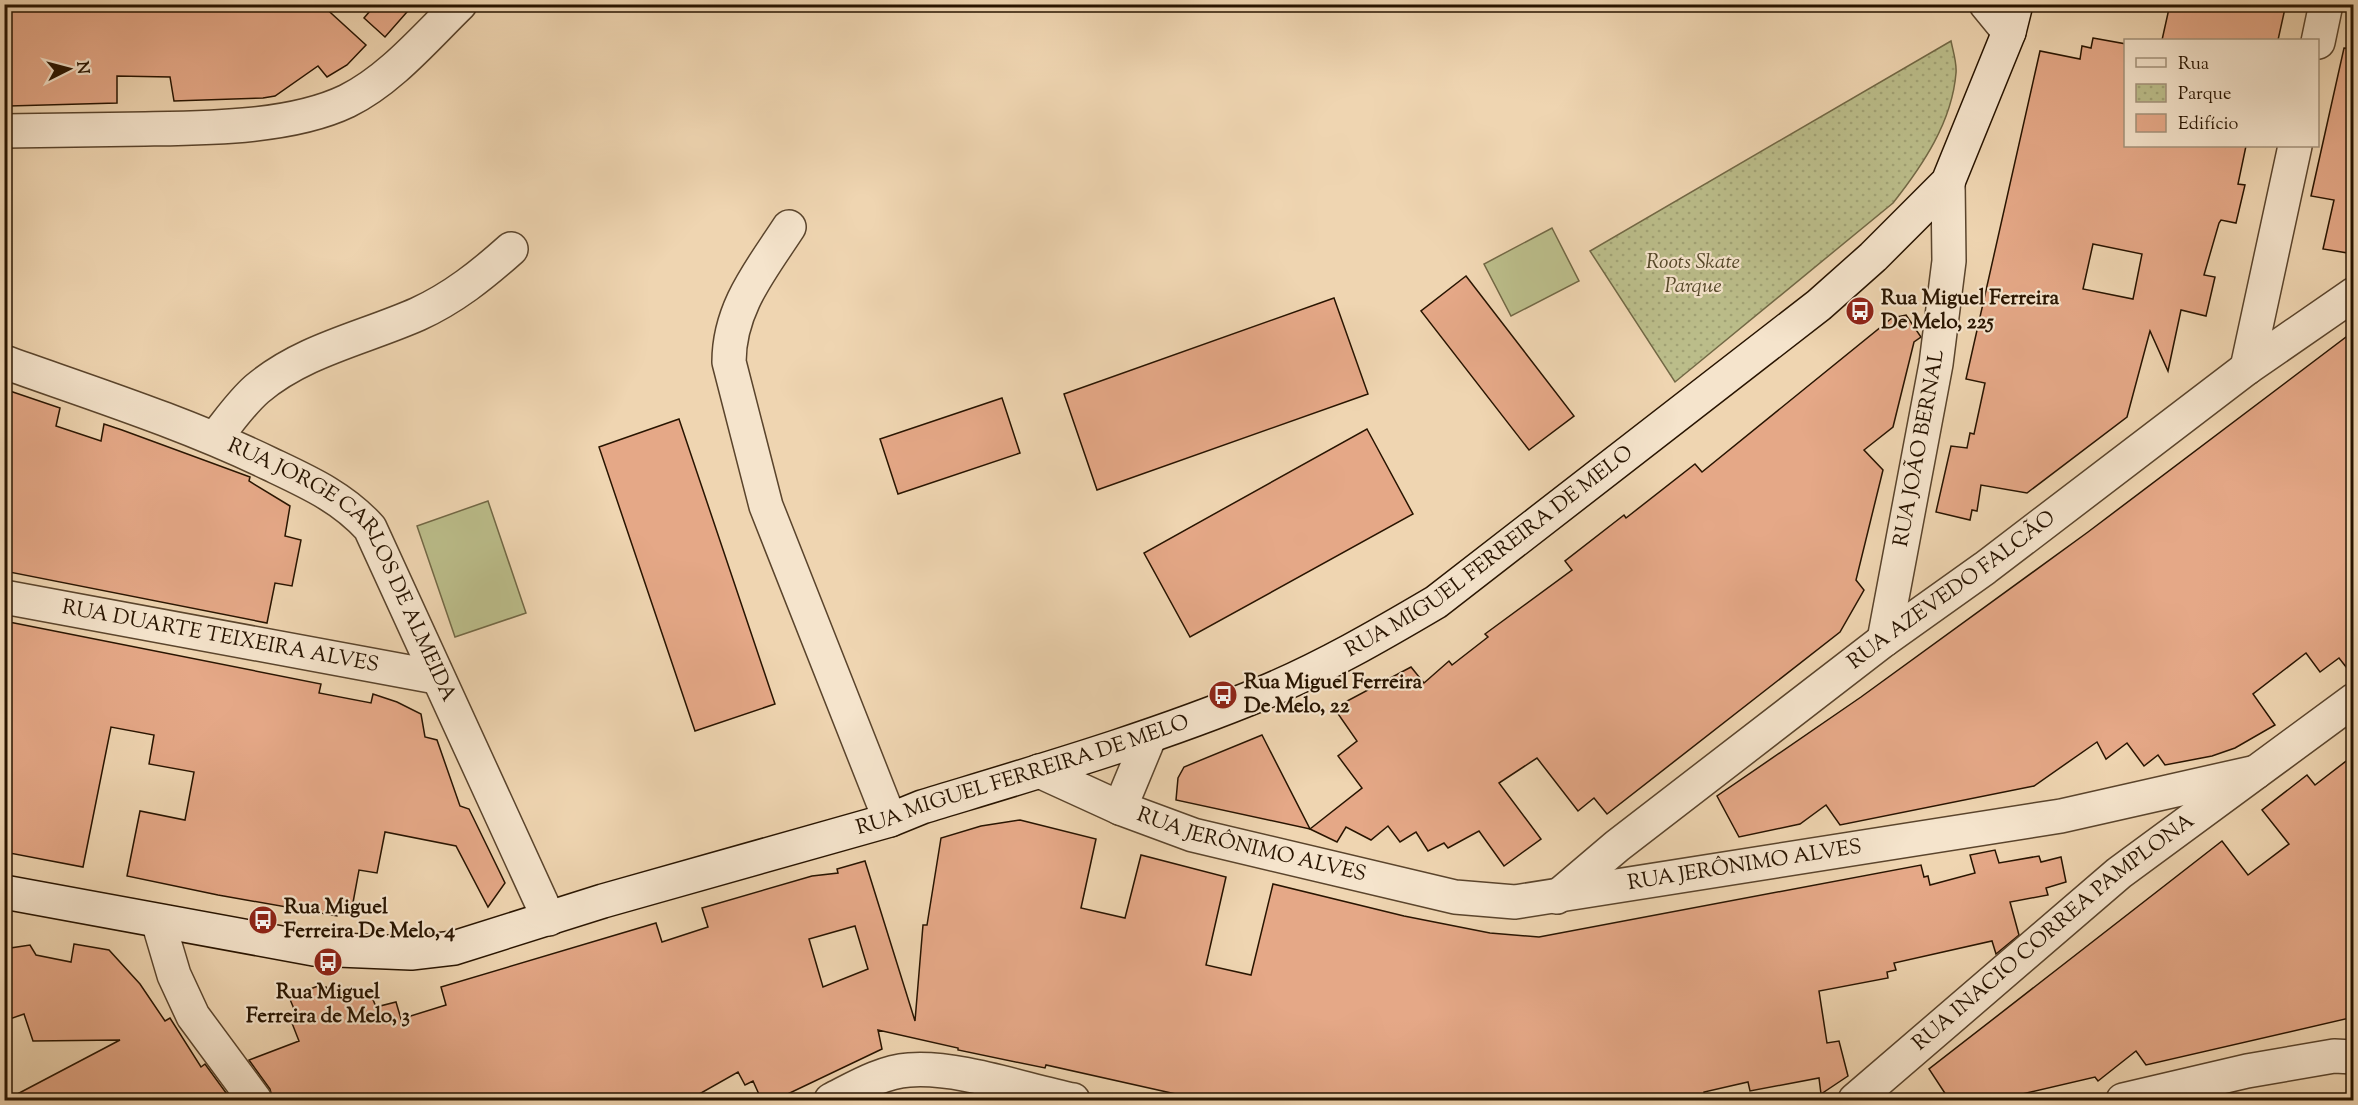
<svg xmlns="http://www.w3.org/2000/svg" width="2358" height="1105" font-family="'Sorts Mill Goudy',serif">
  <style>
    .park { fill: url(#park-dots); stroke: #726845; stroke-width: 1.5 }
    .pitch { fill: #bbbd8a; stroke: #726845; stroke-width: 1.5 }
    .building { fill: #e5a887; stroke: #281400; stroke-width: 1.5; fill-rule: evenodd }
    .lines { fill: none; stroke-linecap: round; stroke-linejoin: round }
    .street-casing { stroke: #5a442c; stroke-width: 36 }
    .secondary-casing { stroke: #281400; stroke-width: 36 }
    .street { stroke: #f5e4cc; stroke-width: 33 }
    .secondary { stroke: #f5e4cc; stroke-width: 33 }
    .labels { text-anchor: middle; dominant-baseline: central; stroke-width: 4.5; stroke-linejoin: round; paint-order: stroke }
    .park-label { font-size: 21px; font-style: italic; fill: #544729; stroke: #f5e4cc }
    .poi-label { font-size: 21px; font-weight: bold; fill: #281400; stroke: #f5e4cc; text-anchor: start }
    .street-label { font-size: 21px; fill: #281400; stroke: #f5e4cc }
  </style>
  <defs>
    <pattern id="park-dots" width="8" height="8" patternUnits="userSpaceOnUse" patternTransform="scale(1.5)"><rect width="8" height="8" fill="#bbbd8a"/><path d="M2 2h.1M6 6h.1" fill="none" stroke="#a1a275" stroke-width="1.8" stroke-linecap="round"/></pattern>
  </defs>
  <rect width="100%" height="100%" fill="#efd5b1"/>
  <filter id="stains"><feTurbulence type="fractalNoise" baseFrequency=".00333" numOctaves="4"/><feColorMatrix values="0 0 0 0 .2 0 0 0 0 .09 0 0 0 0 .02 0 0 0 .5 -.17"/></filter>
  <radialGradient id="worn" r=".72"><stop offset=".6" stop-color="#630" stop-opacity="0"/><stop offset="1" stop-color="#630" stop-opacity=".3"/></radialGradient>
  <path class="park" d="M1951 41C1953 51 1957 63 1956 73 1952 122 1923 165 1893 203L1675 382 1590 251Z"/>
  <g class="pitch">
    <path d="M1552 228 1579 281 1511 316 1484 264Z"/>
    <path d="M488 501 526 613 455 637 417 526Z"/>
  </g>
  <g class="building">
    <path d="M10 4H321L366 45 347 65 327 77 318 66 275 96 263 98 174 101 170 77 117 76V103L9 106Z"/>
    <path d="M376 4H414L385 37 364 18Z"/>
    <path d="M2170 4H2286L2278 40H2162Z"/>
    <path d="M2093 38 2126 44V146H2246L2238 184 2245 185 2236 223 2221 220 2219 223 2204 275 2215 277 2206 316 2181 310 2168 371 2150 331 2127 417 2027 493 1981 485 1977 511 1972 510 1970 520 1936 512 1951 446 1967 448 1970 433 1974 434 1985 383 1966 379 2040 51 2080 59 2082 46 2091 48ZM2093 244 2142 254 2133 299 2083 289Z"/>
    <path d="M2344 48 2354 49V254L2323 249 2334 200 2311 196Z"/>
    <path d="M1466 276 1574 416 1529 450 1421 311Z"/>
    <path d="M1334 298 1368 394 1097 490 1064 394Z"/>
    <path d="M1906 315 1921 337 1914 342 1893 427 1864 450 1883 470 1856 580 1864 590 1840 632 1607 814 1594 798 1578 811 1537 758 1499 783 1541 839 1504 866 1479 831 1448 848 1444 843 1428 851 1416 832 1400 842 1388 826 1371 840 1346 827 1337 842 1310 829 1362 788 1338 756 1357 741 1334 708 1411 667 1424 683 1449 661 1452 665 1488 637 1485 634 1572 570 1565 561 1624 515 1626 518 1695 464 1702 472 1892 318Z"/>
    <path d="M2354 331V677L2339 658 2320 672 2306 653 2253 694 2275 725 2235 748 2212 756 2165 765 2158 755 2144 766 2127 743 2106 759 2097 742 2034 786 1840 825 1826 805 1800 824 1739 837 1717 796 1861 697 2088 532Z"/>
    <path d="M4 389 60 408 56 426 101 441 104 424 122 430 250 477 249 481 290 506 285 536 301 540 292 586 275 583 267 623 4 571Z"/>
    <path d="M1002 398 1020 453 898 494 880 439Z"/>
    <path d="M679 419 775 704 695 731 599 447Z"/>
    <path d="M1367 429 1413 514 1190 637 1144 553Z"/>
    <path d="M4 621 321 684 319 693 371 703 373 694 397 702 421 714 425 737 437 740 460 806 469 809 505 883 488 907 456 846 385 832 377 873 359 870 352 908 339 905 337 916 218 895 127 876 140 811 185 820 194 772 149 764 154 735 111 727 83 867 4 852Z"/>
    <path d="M1262 735 1310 829 1176 800 1178 778 1184 767Z"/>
    <path d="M2354 755V1017L2146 1065 2136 1051 2098 1081 2095 1077 1992 1101H1950L1929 1069 2222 841 2248 875 2289 844 2262 810 2307 775 2315 785Z"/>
    <path d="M1020 820 1096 839 1081 908 1125 918 1141 855 1226 877 1206 965 1251 975 1273 884 1404 916 1490 933 1539 937 1921 865 1924 877 1928 876 1930 885 1975 873 1970 855 1995 850 1999 863 2039 856 2041 862 2061 857 2066 882 2046 888 2048 895 2010 902 2019 935 1996 954 1992 941 1894 963 1896 970 1887 972 1888 978 1819 991 1827 1043 1839 1041 1848 1076 1821 1094 1819 1078 1750 1091 1748 1082 1704 1092 1705 1101H1207L1046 1065 1045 1068 958 1050V1048L878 1030 882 1049 773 1101H762L753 1081 745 1085 738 1072 687 1101H273L270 1089 249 1060 299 1041 290 1018 297 1016 289 997 318 986 319 990 326 987 329 994 332 992 337 1000 352 993 372 997 376 1007 396 1002 401 1019 446 1005 441 987 656 923 662 942 708 927 702 908 812 876 838 873 837 869 865 861 915 1021 923 925H927L941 838 981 826ZM855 926 868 969 823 987 809 939Z"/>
    <path d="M74 944 109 950 140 984 165 1021 170 1018 201 1067 205 1064 232 1101H4L120 1040 33 1041 24 1014 4 1021V949L30 945 36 955 71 962Z"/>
  </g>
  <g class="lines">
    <g class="street-casing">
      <g id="street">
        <path d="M1986 4 2009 32"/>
        <path d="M2318 42 2326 4"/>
        <path d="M4 131C51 130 98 130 145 129 206 128 291 128 347 101 390 80 426 37 460 4"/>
        <path d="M789 227C761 270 729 308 729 362L766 506 890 820"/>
        <path id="s1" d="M4 362C94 394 185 423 270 464 308 482 342 497 370 528L549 919"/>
        <path d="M2247 368 2295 146"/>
        <path d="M215 438C229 421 241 403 257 389 303 350 364 338 418 314 453 298 482 275 511 249"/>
        <path id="s2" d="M4 597 436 677"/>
        <path id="s3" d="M1884 640 1936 364 1949 261 1948 182"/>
        <path id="s4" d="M1039 771 1120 808 1193 835 1455 897 1515 902 2061 816 2256 772"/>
        <path d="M1120 808 1149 738"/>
        <path id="s5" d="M1557 897 1617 846 1884 640 1985 568 2247 368 2354 294"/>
        <path d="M158 921 174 975 193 1016 255 1100"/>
        <path d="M831 1100C855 1088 881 1072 909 1070 958 1066 1024 1090 1073 1100"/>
        <path id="s6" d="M1855 1100 2119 873 2354 700"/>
        <path d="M2123 1100 2247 1071 2334 1056 2354 1057"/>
      </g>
    </g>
    <g class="secondary-casing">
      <g id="secondary">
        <path id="s7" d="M4 892 314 949 411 953 454 948 603 901 890 820 922 807C1037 772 1152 739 1263 693 1323 668 1380 635 1436 602L1819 305 1873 257 1948 182 2009 32 2016 4"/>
      </g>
    </g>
    <use href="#street" class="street"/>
    <use href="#secondary" class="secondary"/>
  </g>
  <defs>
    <g id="bus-disc" transform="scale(1.5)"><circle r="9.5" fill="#8f2418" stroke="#f5e4cc"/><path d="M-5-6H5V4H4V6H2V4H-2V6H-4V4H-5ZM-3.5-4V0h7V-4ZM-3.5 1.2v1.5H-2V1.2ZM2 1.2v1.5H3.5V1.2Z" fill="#fff"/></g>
  </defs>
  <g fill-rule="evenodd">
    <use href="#bus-disc" x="1860" y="311"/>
    <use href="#bus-disc" x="1223" y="695"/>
    <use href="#bus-disc" x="263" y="920"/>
    <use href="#bus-disc" x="328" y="962"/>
  </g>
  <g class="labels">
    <g class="park-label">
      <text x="1693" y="263">Roots Skate<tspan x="1693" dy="24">Parque</tspan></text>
    </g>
    <g class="poi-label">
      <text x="1881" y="299">Rua Miguel Ferreira<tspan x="1881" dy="24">De Melo, 225</tspan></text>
      <text x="1244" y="683">Rua Miguel Ferreira<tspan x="1244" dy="24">De Melo, 22</tspan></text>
      <text x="284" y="908">Rua Miguel<tspan x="284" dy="24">Ferreira De Melo, 4</tspan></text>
      <text x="328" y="993" text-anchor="middle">Rua Miguel<tspan x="328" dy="24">Ferreira de Melo, 3</tspan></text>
    </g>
    <g class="street-label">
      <text stroke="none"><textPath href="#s3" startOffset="195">RUA JOÃO BERNAL</textPath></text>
      <text stroke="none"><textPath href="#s7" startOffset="1572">RUA MIGUEL FERREIRA DE MELO</textPath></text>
      <text stroke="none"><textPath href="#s1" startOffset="417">RUA JORGE CARLOS DE ALMEIDA</textPath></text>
      <text stroke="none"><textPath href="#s5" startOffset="500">RUA AZEVEDO FALCÃO</textPath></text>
      <text stroke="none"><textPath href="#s2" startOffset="220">RUA DUARTE TEIXEIRA ALVES</textPath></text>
      <text stroke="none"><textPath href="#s7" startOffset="1050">RUA MIGUEL FERREIRA DE MELO</textPath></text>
      <text stroke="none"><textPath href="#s4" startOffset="226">RUA JERÔNIMO ALVES</textPath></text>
      <text stroke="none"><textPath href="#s4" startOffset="729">RUA JERÔNIMO ALVES</textPath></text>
      <text stroke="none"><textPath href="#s6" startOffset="260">RUA INACIO CORREA PAMPLONA</textPath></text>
    </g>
  </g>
  <rect width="2358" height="1105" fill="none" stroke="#efd5b1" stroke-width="24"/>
  <rect x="6" y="6" width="2346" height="1093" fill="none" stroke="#281400" stroke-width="3"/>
  <rect x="12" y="12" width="2334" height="1081" fill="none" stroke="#281400" stroke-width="1.5"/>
  <rect x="2124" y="39" width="195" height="108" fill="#f5e4cc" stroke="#a3917a" stroke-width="1.5"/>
  <rect x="2136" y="58" width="30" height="9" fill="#f5e4cc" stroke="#a3917a" stroke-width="1.5"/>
  <text x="2178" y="69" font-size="18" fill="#281400">Rua</text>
  <rect x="2136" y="84" width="30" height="18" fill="url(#park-dots)" stroke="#a3917a" stroke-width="1.5"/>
  <text x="2178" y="99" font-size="18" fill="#281400">Parque</text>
  <rect x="2136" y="114" width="30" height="18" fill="#e5a887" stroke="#a3917a" stroke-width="1.5"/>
  <text x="2178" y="129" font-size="18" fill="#281400">Edifício</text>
  <g transform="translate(69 69) rotate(84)" stroke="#f5e4cc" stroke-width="4.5" paint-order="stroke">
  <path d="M0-4.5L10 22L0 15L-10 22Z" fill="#281400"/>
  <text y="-9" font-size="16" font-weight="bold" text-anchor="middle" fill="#281400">N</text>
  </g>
  <rect width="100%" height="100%" filter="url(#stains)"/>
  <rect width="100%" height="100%" fill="url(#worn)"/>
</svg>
